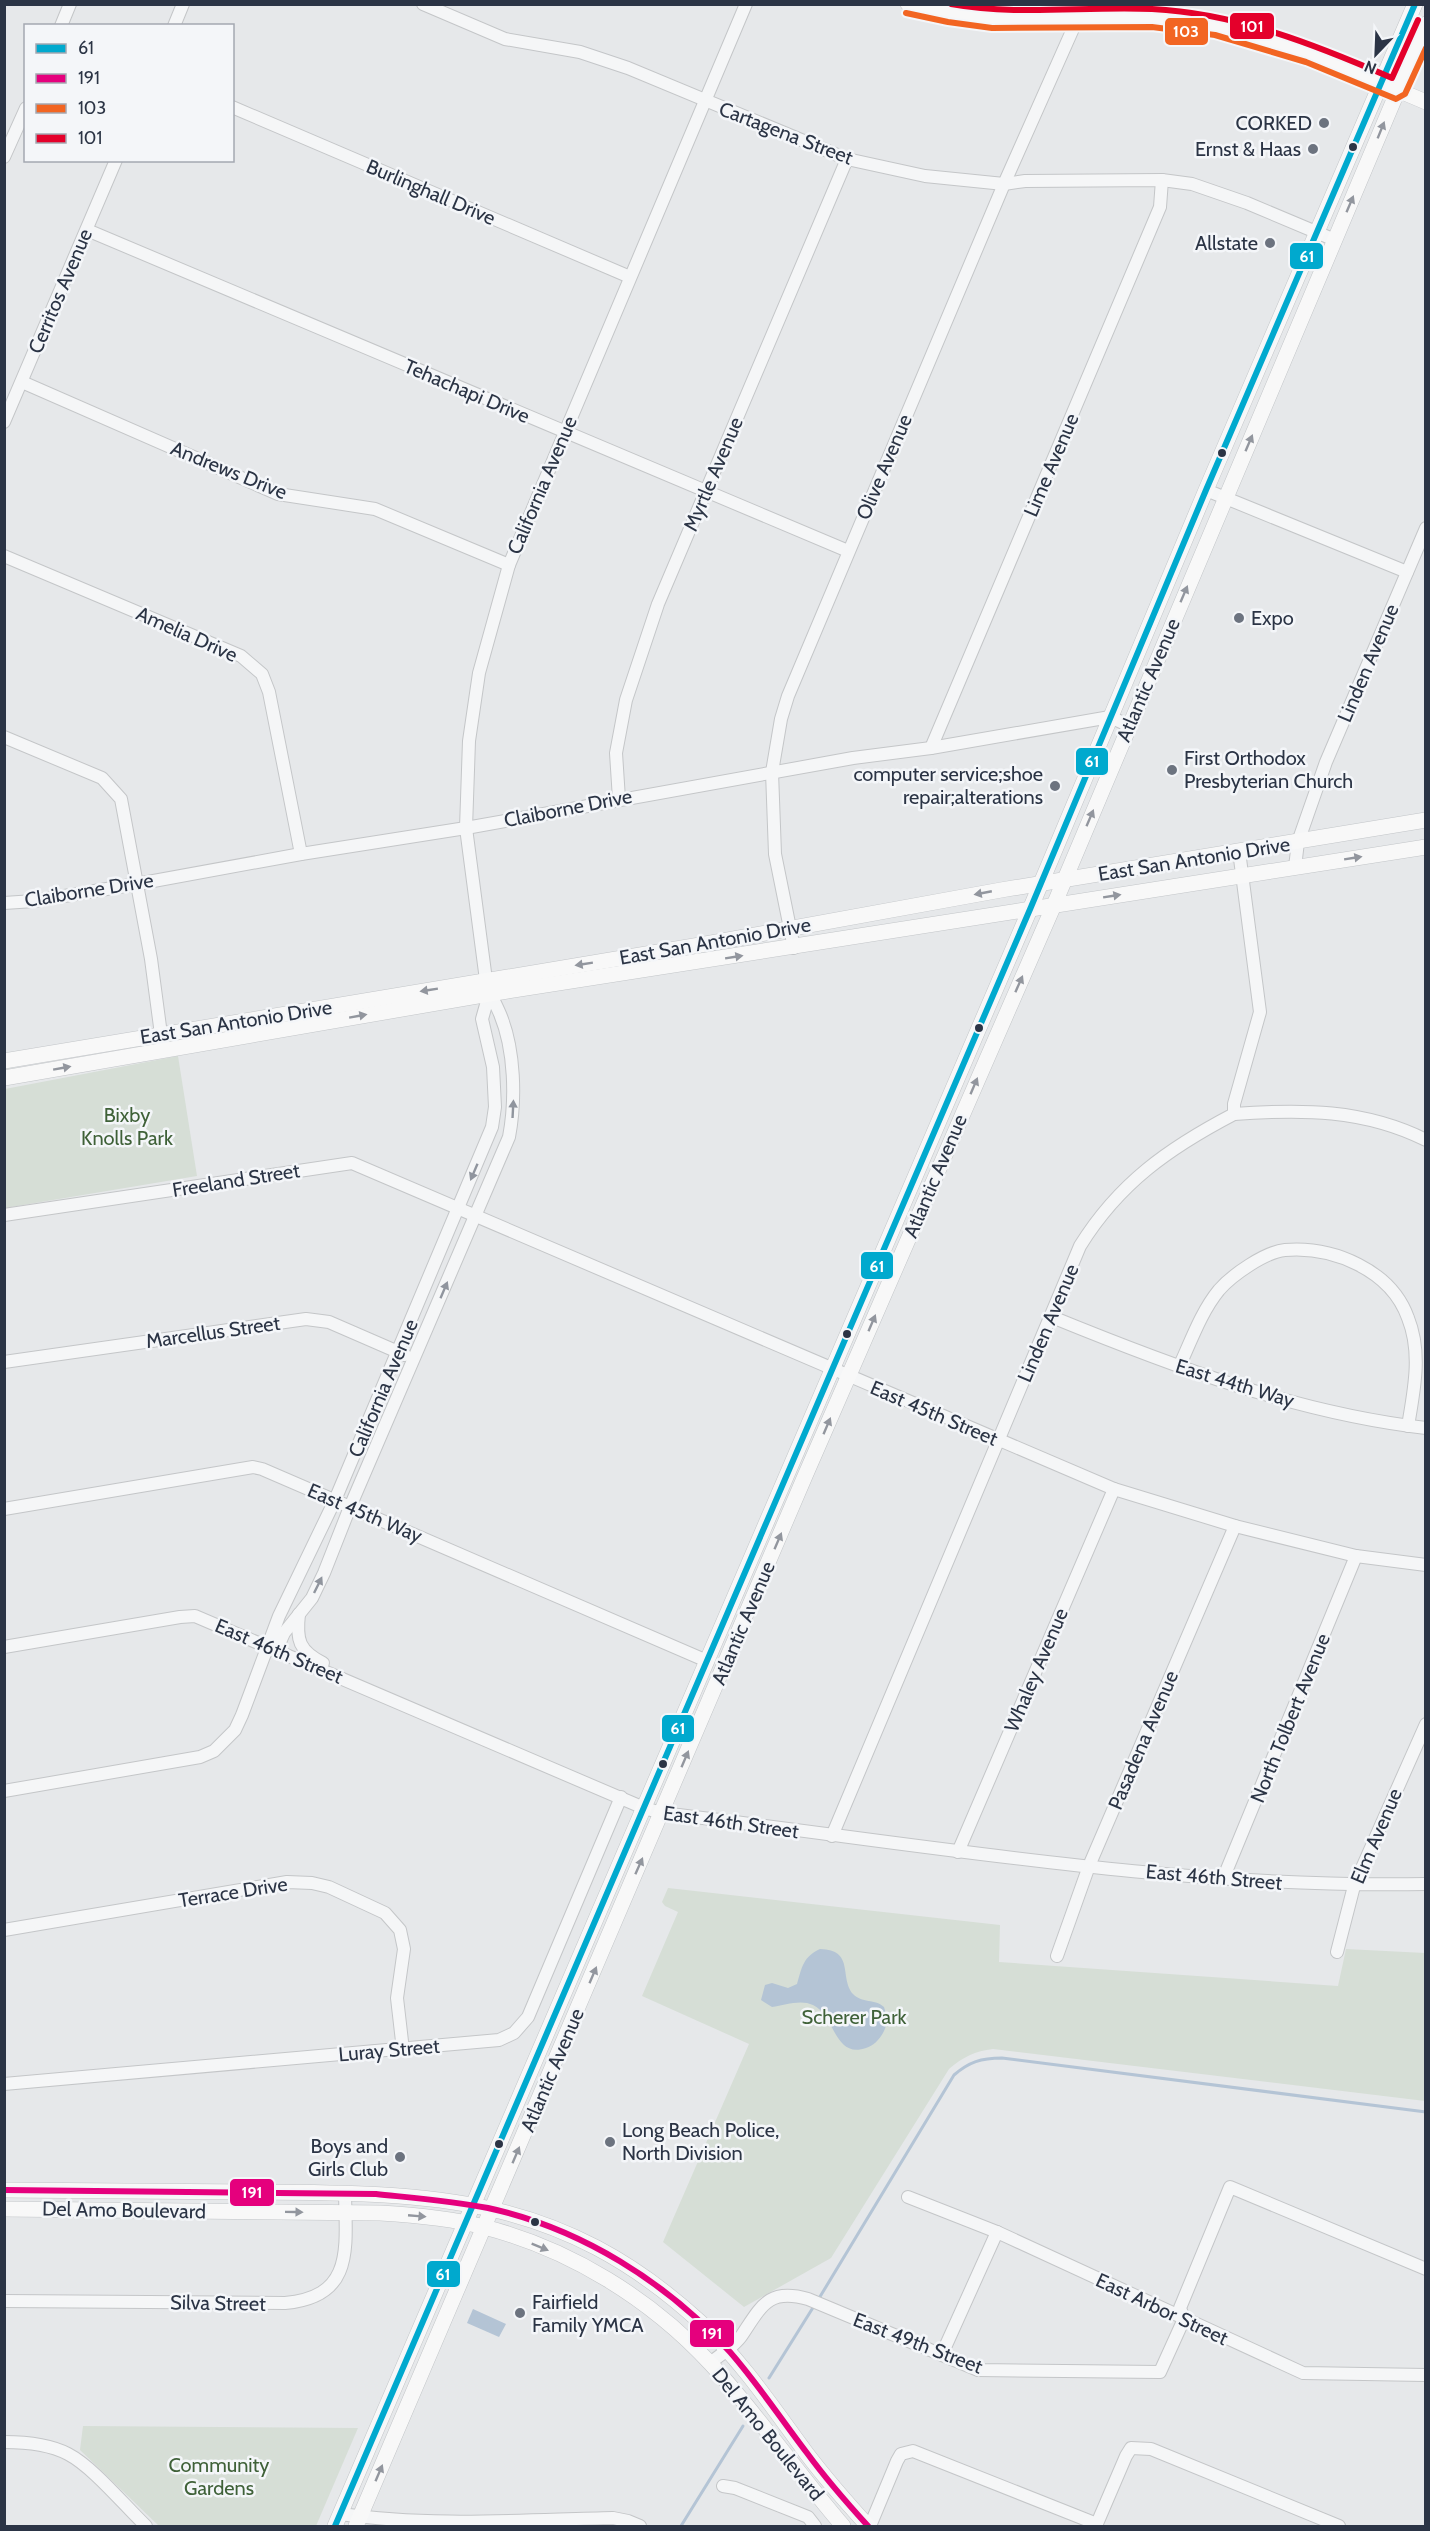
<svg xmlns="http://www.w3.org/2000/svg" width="1430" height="2531" font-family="Cabin,sans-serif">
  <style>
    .green { fill: #d6ded6 }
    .water { fill: #b4c4d5 }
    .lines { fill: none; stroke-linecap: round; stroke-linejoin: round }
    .stream { stroke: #b4c4d5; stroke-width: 3 }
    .minor-casing { stroke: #c4c6c8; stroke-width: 14 }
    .major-casing { stroke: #c2c5c8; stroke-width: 16 }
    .minor { stroke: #f5f6f7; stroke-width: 12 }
    .major { stroke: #f8f8f8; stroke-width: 15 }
    .bus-1-casing { stroke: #f4f6f9; stroke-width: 10 }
    .bus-2-casing { stroke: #f4f6f9; stroke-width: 10 }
    .bus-3-casing { stroke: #f4f6f9; stroke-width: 10 }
    .bus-4-casing { stroke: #f4f6f9; stroke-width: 10 }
    .bus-1 { stroke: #00a9ce; stroke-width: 6 }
    .bus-2 { stroke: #e5007d; stroke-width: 6 }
    .bus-3 { stroke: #f26522; stroke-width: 6 }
    .bus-4 { stroke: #e4002b; stroke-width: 6 }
    .oneway { fill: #92969e }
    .oneway2 { fill: #90959e }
    .poi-dot { fill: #6c737f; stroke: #f4f6f9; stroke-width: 2 }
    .bus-dot { fill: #2b3445; stroke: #f4f6f9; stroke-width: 2 }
    .labels { text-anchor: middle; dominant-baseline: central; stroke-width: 5; stroke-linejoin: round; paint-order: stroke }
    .poi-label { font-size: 20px; fill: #2b3445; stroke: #f4f6f9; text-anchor: end }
    .street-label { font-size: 20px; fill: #2b3445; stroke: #f4f6f9 }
    .park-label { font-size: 20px; fill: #3f6138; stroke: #f4f6f9 }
    .line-badge { stroke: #f4f6f9; stroke-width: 2 }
    .badge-label { font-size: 16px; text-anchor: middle; font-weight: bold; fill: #fff }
  </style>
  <rect width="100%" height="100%" fill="#e6e8ea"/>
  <g class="green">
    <path d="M178 1056 197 1176 5 1208V1089Z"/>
    <path d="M668 1888 1000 1925 999 1962 1338 1986 1346 1949 1425 1953V2101L993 2049C975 2051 963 2057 949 2069L831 2258 744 2307 663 2242 749 2044 642 1996 678 1912 665 1906 662 1902Z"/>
    <path d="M83 2426 358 2428 316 2526H159L80 2450Z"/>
  </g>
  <g class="water">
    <path d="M820 1949C855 1950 839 1977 853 1994 861 2003 876 1999 884 2007 887 2017 888 2024 883 2033 879 2040 873 2046 866 2048 834 2059 835 2015 813 2005 801 1999 785 2005 772 2007L761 2000 765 1985 772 1983 788 1988 797 1984C802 1967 803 1957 820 1949Z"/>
    <path d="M473 2309 506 2324 499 2337 467 2323Z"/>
  </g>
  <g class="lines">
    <g class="stream">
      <path d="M818 2300 954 2075C969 2062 981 2058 1002 2058L1426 2112"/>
      <path d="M769 2378 814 2306"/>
      <path d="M681 2526 743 2426"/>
    </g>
    <g class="minor-casing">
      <g id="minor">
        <path d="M423 4 505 39 580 52 628 68 847 159 925 176 1004 184 1025 181 1162 180 1192 184 1247 203 1335 240"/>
        <path d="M61 26 70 4"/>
        <path d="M174 26 183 4"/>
        <path d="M232 107 630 277"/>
        <path d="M4 157 26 108"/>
        <path d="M87 230 848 551"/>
        <path d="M22 382 278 494 375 509 509 565"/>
        <path d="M4 422 116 160"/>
        <path d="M1206 490 1407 572"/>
        <path d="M4 556 241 656 262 674 269 692 301 854"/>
        <path d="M4 737 102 778 121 799 151 959 162 1042"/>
        <path d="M931 748 1160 207 1162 180"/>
        <path d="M619 799 616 753 626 700 658 604 847 159"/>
        <path d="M1295 867 1298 842 1326 762 1426 528"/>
        <path d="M4 903 34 901 137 884 301 854 466 828 853 758 931 748 1110 717 1130 726"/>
        <path d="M794 948 775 854 772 772 781 719 788 696 1004 184 1084 4"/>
        <path d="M1234 1114C1301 1109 1364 1109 1426 1140"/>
        <path d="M4 1215 352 1163 1114 1489 1235 1526 1356 1556 1426 1565"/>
        <path d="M1052 1317C1172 1366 1296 1413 1426 1428"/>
        <path d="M4 1362 306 1319 329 1322 405 1355"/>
        <path d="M1179 1367C1191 1341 1201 1312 1219 1290 1232 1275 1265 1252 1285 1250 1333 1246 1391 1270 1408 1318 1422 1353 1414 1390 1408 1426"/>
        <path d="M4 1509 253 1467 262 1469 707 1661"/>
        <path d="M299 1614C296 1640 299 1651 323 1663"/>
        <path d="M4 1647 180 1617 195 1616 644 1808 662 1813C916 1843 1169 1889 1426 1884"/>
        <path d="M276 1651 284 1633 312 1598 324 1573 350 1507 509 1137C516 1100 515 1050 500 1014 495 1002 489 993 486 980L466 828 469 741 479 673 509 565 746 4"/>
        <path d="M4 1791 200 1757 214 1751 235 1730 242 1715 279 1616 335 1500 492 1127 495 1107 493 1067 482 1019 489 994"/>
        <path d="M832 1836 1080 1246C1119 1183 1169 1148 1234 1114V1104L1260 1012 1239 851"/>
        <path d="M958 1852 1114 1489"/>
        <path d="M1223 1879 1356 1556"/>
        <path d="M4 1930 287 1882 312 1883 329 1887 385 1913 400 1930 404 1949 397 1998 403 2050"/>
        <path d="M1337 1952 1354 1886 1426 1724"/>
        <path d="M1057 1956 1089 1866 1235 1526"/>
        <path d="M4 2084 499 2040 514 2033 528 2017 621 1797"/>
        <path d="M908 2197 997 2232 1303 2373 1426 2375"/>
        <path d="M4 2301 285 2303C354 2297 346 2249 345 2193"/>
        <path d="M942 2354 997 2232"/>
        <path d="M710 2363C720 2355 735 2346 742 2335 762 2305 769 2288 808 2299L978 2370 1160 2372 1184 2319 1180 2308 1230 2187 1426 2269"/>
        <path d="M4 2442C25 2442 49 2444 68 2454 93 2467 124 2505 146 2526"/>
        <path d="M723 2486 735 2488 808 2517 815 2526"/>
        <path d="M341 2514C430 2527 523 2520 613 2518L628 2521 640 2526"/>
        <path d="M870 2526 897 2461 901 2454 913 2451 1097 2524"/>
        <path d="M1096 2526 1126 2456 1131 2448 1151 2449 1339 2526"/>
      </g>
    </g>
    <g class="major-casing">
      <g id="major">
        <path d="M908 4 944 13 1007 20 1155 18 1231 29 1296 47 1426 102"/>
        <path d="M4 1061 700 945 1001 890 1426 820"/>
        <path d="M4 1078 489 994 1426 847"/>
        <path d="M4 2190C86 2191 168 2192 249 2192 430 2193 558 2192 700 2322 742 2361 773 2408 807 2454 826 2479 847 2503 868 2526"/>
        <path d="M4 2209 380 2213C415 2215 450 2218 484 2227 570 2249 651 2299 711 2364 758 2415 798 2474 843 2526"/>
        <path d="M335 2526 1031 907 1206 490 1415 4"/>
        <path d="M356 2526 805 1476 1054 905 1426 24"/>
      </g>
    </g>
    <use href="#minor" class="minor"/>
    <use href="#major" class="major"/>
    <g class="bus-1-casing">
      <path id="bus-1" d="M335 2526 1031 907 1206 490 1415 4"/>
    </g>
    <g class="bus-2-casing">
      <path id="bus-2" d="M4 2190 376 2194C414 2198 451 2201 488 2208 580 2228 667 2282 730 2352 758 2384 781 2419 807 2453 826 2479 847 2503 868 2526"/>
    </g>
    <g class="bus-3-casing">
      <path id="bus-3" d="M906 13 948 22 992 28 1152 27 1215 35 1306 62 1396 99 1405 94 1426 48"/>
    </g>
    <g class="bus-4-casing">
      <path id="bus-4" d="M951 4C1018 16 1084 6 1152 9 1236 13 1316 45 1392 78L1418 20"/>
    </g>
    <use href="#bus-1" class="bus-1"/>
    <use href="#bus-2" class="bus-2"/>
    <use href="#bus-3" class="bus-3"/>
    <use href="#bus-4" class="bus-4"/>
  </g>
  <defs><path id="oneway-solid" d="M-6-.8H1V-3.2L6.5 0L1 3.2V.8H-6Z" transform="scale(1.5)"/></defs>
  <g class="oneway">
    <use href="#oneway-solid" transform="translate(1381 130) rotate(-68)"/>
    <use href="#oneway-solid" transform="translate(1350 204) rotate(-67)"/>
    <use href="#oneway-solid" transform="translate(1249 443) rotate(-67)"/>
    <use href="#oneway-solid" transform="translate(1184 594) rotate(-67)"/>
    <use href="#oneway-solid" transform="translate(1090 818) rotate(-67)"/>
    <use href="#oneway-solid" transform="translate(1353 858) rotate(-9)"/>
    <use href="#oneway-solid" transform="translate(983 893) rotate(169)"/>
    <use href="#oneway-solid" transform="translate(1112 896) rotate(-9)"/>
    <use href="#oneway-solid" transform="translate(734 957) rotate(-9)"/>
    <use href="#oneway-solid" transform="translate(584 964) rotate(171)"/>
    <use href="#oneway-solid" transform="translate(1019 984) rotate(-66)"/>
    <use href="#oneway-solid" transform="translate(429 990) rotate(171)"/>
    <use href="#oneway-solid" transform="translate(358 1016) rotate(-10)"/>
    <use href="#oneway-solid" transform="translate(62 1068) rotate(-10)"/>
    <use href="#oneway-solid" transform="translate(974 1086) rotate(-67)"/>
    <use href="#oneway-solid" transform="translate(872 1323) rotate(-67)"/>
    <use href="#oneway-solid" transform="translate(827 1426) rotate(-67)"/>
    <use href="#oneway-solid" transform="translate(778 1541) rotate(-67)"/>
    <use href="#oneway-solid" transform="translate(685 1759) rotate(-67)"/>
    <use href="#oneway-solid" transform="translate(639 1866) rotate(-66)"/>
    <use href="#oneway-solid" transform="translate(593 1975) rotate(-67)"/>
    <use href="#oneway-solid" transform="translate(516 2155) rotate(-67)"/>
    <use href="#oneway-solid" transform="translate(294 2212) rotate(1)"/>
    <use href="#oneway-solid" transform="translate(417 2216) rotate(5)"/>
    <use href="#oneway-solid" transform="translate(540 2247) rotate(22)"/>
    <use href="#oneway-solid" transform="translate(379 2473) rotate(-67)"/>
  </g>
  <g class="oneway2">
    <use href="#oneway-solid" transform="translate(513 1109) rotate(-87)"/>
    <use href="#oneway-solid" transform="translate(474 1172) rotate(113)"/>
    <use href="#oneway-solid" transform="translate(444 1290) rotate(-67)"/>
    <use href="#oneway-solid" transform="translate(318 1585) rotate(-64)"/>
  </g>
  <g class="poi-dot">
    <circle cx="1324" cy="123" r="6"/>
    <circle cx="1313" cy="149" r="6"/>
    <circle cx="1270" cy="243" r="6"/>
    <circle cx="1239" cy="618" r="6"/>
    <circle cx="1172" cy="770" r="6"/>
    <circle cx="1055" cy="786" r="6"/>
    <circle cx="610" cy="2142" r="6"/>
    <circle cx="400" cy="2157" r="6"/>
    <circle cx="520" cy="2313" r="6"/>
  </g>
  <g class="bus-dot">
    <circle cx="1353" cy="147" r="5"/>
    <circle cx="1222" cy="453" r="5"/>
    <circle cx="979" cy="1028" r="5"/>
    <circle cx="847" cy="1334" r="5"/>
    <circle cx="663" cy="1764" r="5"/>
    <circle cx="499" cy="2144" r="5"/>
    <circle cx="535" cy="2222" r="5"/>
  </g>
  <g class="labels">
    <g class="poi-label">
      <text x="1312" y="123">CORKED</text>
      <text x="1301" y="149">Ernst &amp; Haas</text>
      <text x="1258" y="243">Allstate</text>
      <text x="1251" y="618" text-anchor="start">Expo</text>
      <text x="1184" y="758" text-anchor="start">First Orthodox<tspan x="1184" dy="23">Presbyterian Church</tspan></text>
      <text x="1043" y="774">computer service;shoe<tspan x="1043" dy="23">repair;alterations</tspan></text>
      <text x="622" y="2130" text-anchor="start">Long Beach Police,<tspan x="622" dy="23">North Division</tspan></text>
      <text x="388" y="2146">Boys and<tspan x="388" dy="23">Girls Club</tspan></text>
      <text x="532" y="2302" text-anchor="start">Fairfield<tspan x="532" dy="23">Family YMCA</tspan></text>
    </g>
    <g class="street-label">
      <text transform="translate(786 133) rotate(21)">Cartagena Street</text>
      <text transform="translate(431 192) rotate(23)">Burlinghall Drive</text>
      <text transform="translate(60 291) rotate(-67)">Cerritos Avenue</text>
      <text transform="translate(467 391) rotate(23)">Tehachapi Drive</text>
      <text transform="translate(1051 465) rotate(-67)">Lime Avenue</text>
      <text transform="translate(884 467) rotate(-67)">Olive Avenue</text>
      <text transform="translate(229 470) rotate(22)">Andrews Drive</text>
      <text transform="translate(713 474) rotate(-67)">Myrtle Avenue</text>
      <text transform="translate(542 485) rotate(-67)">California Avenue</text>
      <text transform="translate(187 634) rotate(24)">Amelia Drive</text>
      <text transform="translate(1368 663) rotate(-67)">Linden Avenue</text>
      <text transform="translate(1148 680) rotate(-67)">Atlantic Avenue</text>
      <text transform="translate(568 808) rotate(-11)">Claiborne Drive</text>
      <text transform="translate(1194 859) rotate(-9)">East San Antonio Drive</text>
      <text transform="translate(89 890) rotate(-9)">Claiborne Drive</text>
      <text transform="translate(715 941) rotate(-10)">East San Antonio Drive</text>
      <text transform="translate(236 1022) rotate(-9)">East San Antonio Drive</text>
      <text transform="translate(935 1176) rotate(-67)">Atlantic Avenue</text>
      <text transform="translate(236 1180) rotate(-9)">Freeland Street</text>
      <text transform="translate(1048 1323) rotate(-67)">Linden Avenue</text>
      <text transform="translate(213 1332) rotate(-8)">Marcellus Street</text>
      <text transform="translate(1235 1383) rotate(17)">East 44th Way</text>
      <text transform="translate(383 1388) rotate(-67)">California Avenue</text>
      <text transform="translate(934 1413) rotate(23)">East 45th Street</text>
      <text transform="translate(365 1513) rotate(23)">East 45th Way</text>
      <text transform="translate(743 1623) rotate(-67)">Atlantic Avenue</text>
      <text transform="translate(279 1651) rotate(23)">East 46th Street</text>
      <text transform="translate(1036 1670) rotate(-67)">Whaley Avenue</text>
      <text transform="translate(1290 1718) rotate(-68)">North Tolbert Avenue</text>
      <text transform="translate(1143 1740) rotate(-67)">Pasadena Avenue</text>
      <text transform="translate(731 1822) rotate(8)">East 46th Street</text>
      <text transform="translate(1376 1836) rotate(-67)">Elm Avenue</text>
      <text transform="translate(1214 1877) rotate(5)">East 46th Street</text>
      <text transform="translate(233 1892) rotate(-9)">Terrace Drive</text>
      <text transform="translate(389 2050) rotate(-5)">Luray Street</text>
      <text transform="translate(552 2070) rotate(-67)">Atlantic Avenue</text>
      <text transform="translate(124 2210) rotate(1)">Del Amo Boulevard</text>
      <text transform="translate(218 2303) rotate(1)">Silva Street</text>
      <text transform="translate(1162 2309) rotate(25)">East Arbor Street</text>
      <text transform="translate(918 2343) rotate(21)">East 49th Street</text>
      <text transform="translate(768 2434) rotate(51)">Del Amo Boulevard</text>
    </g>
    <g class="park-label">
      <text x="127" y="1115">Bixby<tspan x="127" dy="23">Knolls Park</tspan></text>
      <text x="854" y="2017">Scherer Park</text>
      <text x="219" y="2465">Community<tspan x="219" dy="23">Gardens</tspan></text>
    </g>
  </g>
  <g class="line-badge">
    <rect x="1229" y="12" width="46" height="28" rx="6" fill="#e4002b"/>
    <rect x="1164" y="17" width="45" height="29" rx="6" fill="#f26522"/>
    <rect x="1289" y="242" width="35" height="28" rx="6" fill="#00a9ce"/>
    <rect x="1075" y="747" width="34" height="29" rx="6" fill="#00a9ce"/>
    <rect x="860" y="1251" width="34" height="29" rx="6" fill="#00a9ce"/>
    <rect x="661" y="1714" width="34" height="29" rx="6" fill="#00a9ce"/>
    <rect x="229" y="2178" width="46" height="29" rx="6" fill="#e5007d"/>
    <rect x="426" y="2260" width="35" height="28" rx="6" fill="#00a9ce"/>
    <rect x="689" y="2319" width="46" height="29" rx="6" fill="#e5007d"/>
  </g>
  <g class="badge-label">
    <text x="1252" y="32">101</text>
    <text x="1186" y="37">103</text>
    <text x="1307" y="262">61</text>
    <text x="1092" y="767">61</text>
    <text x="877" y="1272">61</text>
    <text x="678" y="1734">61</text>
    <text x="252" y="2198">191</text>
    <text x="443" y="2280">61</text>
    <text x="712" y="2339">191</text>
  </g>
  <rect width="1430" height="2531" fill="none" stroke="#2b3445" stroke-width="12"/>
  <rect x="24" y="24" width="210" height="138" fill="#f4f6f9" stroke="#a4a8b1" stroke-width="1.5"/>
  <rect x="36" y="44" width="30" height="9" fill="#00a9ce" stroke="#a4a8b1" stroke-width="1.5"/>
  <text x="78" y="54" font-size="18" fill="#2b3445">61</text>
  <rect x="36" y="74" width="30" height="9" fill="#e5007d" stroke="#a4a8b1" stroke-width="1.5"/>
  <text x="78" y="84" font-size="18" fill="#2b3445">191</text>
  <rect x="36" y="104" width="30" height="9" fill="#f26522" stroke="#a4a8b1" stroke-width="1.5"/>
  <text x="78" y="114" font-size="18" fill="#2b3445">103</text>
  <rect x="36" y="134" width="30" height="9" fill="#e4002b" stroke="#a4a8b1" stroke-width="1.5"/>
  <text x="78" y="144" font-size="18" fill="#2b3445">101</text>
  <g transform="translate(1376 54) rotate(203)" stroke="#f4f6f9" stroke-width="4.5" paint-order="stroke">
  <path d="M0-4.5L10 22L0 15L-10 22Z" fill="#2b3445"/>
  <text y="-9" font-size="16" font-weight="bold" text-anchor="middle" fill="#2b3445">N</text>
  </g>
</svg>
